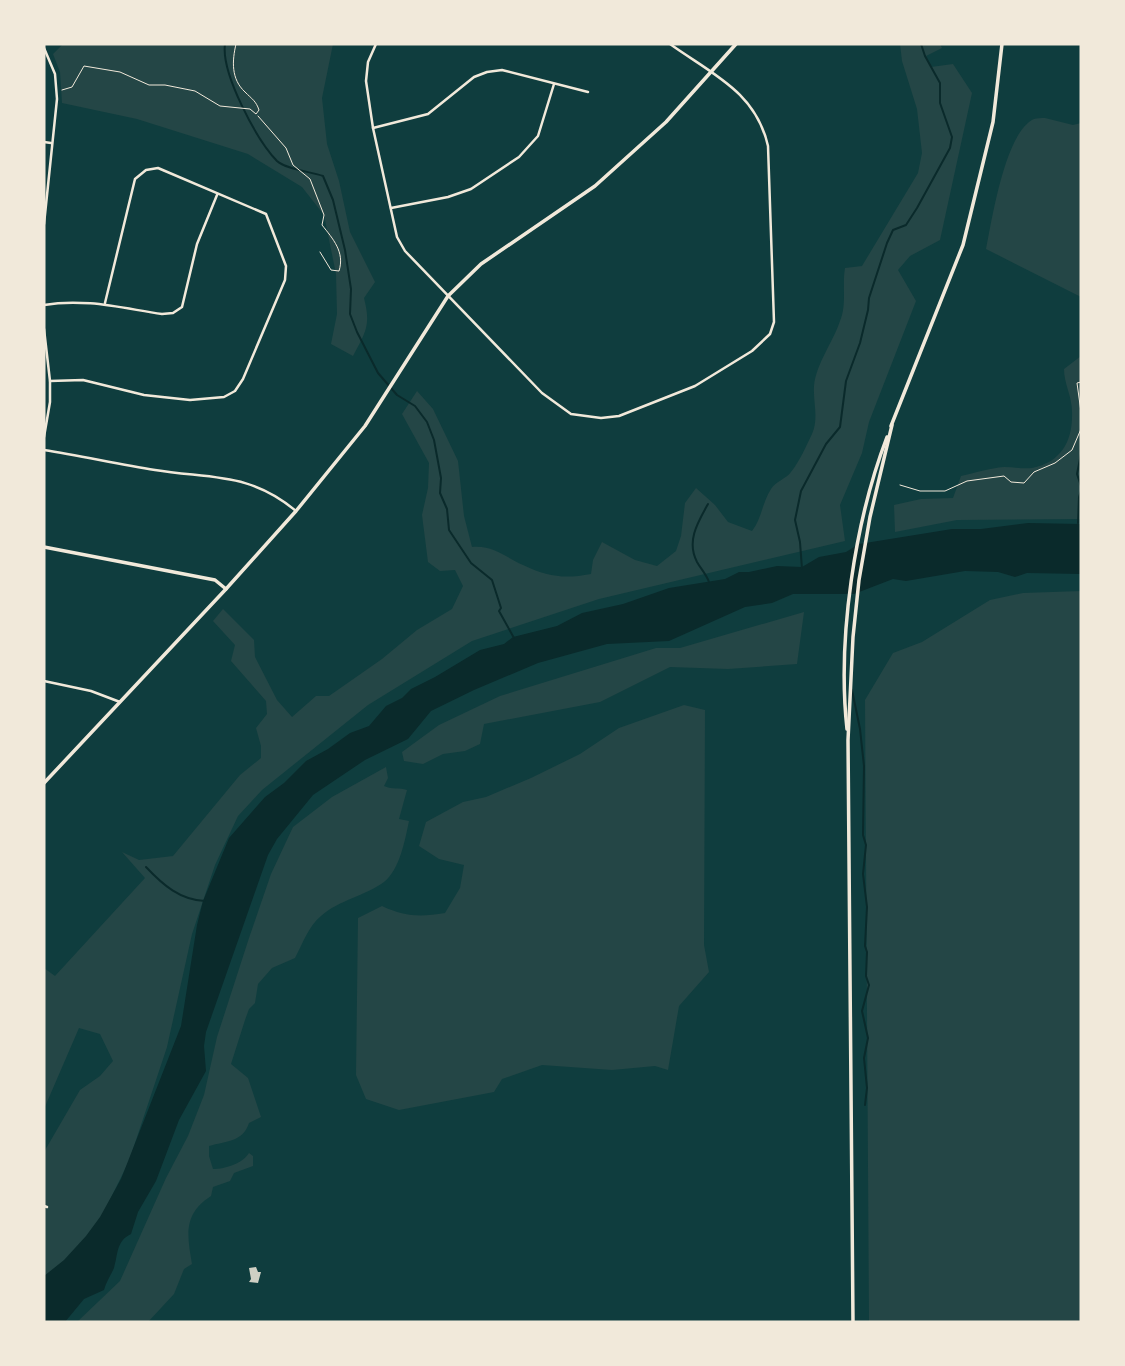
<svg xmlns="http://www.w3.org/2000/svg" width="1125" height="1366" font-family="Barlow,sans-serif">
  <style>
    .green { fill: #244646 }
    .water { fill: #0a2a2b }
    .lines { fill: none; stroke-linecap: round; stroke-linejoin: round }
    .stream { stroke: #0a2a2b; stroke-width: 2 }
    .building { fill: #cfcfc3 }
    .path { stroke: #f1e9da; stroke-width: 1 }
    .minor { stroke: #f1e9da; stroke-width: 2.5 }
    .tertiary { stroke: #f1e9da; stroke-width: 3.5 }
    .secondary { stroke: #f1e9da; stroke-width: 3.5 }
  </style>
  <rect width="100%" height="100%" fill="#0f3d3e"/>
  <g class="green">
    <path d="M63 44H333L322 98 327 144 339 181 350 232 375 282 364 298C371 325 366 332 353 356L331 344 337 314 336 274 324 215 302 187 248 154 137 119 62 103 60 72 53 54Z"/>
    <path d="M900 44H940L942 48 926 56 931 67 953 64 972 93 940 240 910 256 898 270 916 301 869 422 862 453 840 505 845 541 599 599 472 641 368 705 262 790 238 816 215 865 192 934 167 1047 129 1161 104 1212 70 1265 44 1281V1152L80 1090 100 1076 113 1061 100 1034 79 1028 44 1109V968L55 976 145 878 122 852 139 860 173 856 240 775 261 758V746L256 728 267 714 266 701 231 661 235 645 213 621 223 609 254 640 255 657 277 700 292 717 316 696H329L382 659 417 630 452 609 463 586 455 570 440 571 428 562 422 515 428 488 429 463 402 414 417 391 433 409 458 461 464 516 472 547C493 545 505 557 523 565 548 577 565 579 591 574L593 560 602 542 635 560 657 566 676 551 681 536 685 503 696 488 715 505 728 522 752 531C762 518 762 503 771 489 776 481 786 479 791 472 800 461 806 446 812 434 819 418 813 402 814 386 816 364 833 342 840 321 847 304 842 286 845 268L862 266 918 173 922 153 917 109 902 61Z"/>
    <path d="M1045 118 1073 125 1081 123V297L986 249C992 220 1005 132 1034 119 1037 118 1041 118 1045 118Z"/>
    <path d="M1081 356V519L957 520 895 532 894 505 921 499 953 498 961 476C975 473 990 468 1004 467 1013 467 1023 469 1032 468 1062 462 1073 440 1072 412 1072 396 1064 384 1064 369Z"/>
    <path d="M1081 591V1322H869L865 700 893 653 922 642 990 600 1023 593Z"/>
    <path d="M804 612 797 664 728 669 670 667 600 702 484 724 480 744 465 751 443 754 423 764 404 761 402 752 439 725 500 696 656 648H680Z"/>
    <path d="M684 705 705 710 704 945 709 972 679 1006 668 1070 655 1066 612 1070 542 1065 502 1079 494 1092 399 1110 366 1099 356 1075 358 918 382 906C405 917 421 917 445 913L460 888 464 865 439 859 419 846 426 822 463 802 486 797 531 778 580 754 619 728Z"/>
    <path d="M386 767 388 778 384 786C393 790 399 787 407 790L399 819 409 821C405 840 400 869 384 882 365 896 339 900 321 916 308 927 303 943 295 958L272 968 258 984 255 1003 249 1009 245 1020 231 1064 248 1078 261 1117 249 1123C243 1142 226 1141 209 1146V1156L213 1169C226 1169 243 1163 249 1153L253 1156V1166L234 1173 230 1181 213 1187 211 1196C183 1214 187 1235 192 1264L184 1269 174 1294 148 1322H77L120 1281 166 1178 188 1136 204 1095 217 1037 249 938 271 874 293 827 332 797Z"/>
  </g>
  <path class="water" d="M1028 523 1081 524V574L1027 573 1015 577 998 572 965 571 906 581 893 579 854 594H793L772 603 745 607 669 641 607 644 538 663 474 690 431 711 408 739 365 760 313 795 277 839 268 855 206 1032 204 1046 206 1071 179 1120 156 1181 138 1212 131 1234C116 1241 118 1255 114 1268 111 1275 106 1282 104 1290L84 1299 65 1322H44V1276L64 1260 86 1236 100 1217 121 1179 181 1026 197 925 203 901 229 838 265 797 284 783 306 761 328 749 350 733 369 726 386 706 402 698 411 689 435 677 480 650 504 644 513 637 557 626 582 613 623 604 669 588 725 579 739 572H749L777 566 802 567 819 557 846 552 859 544 952 529H981Z"/>
  <g class="lines">
    <g class="stream">
      <path d="M225 44C221 73 256 139 277 161 285 169 312 172 323 176L333 200 345 250 351 289 350 314 357 332 378 373 397 395 415 406 427 422 434 440 441 478 440 493 447 509 449 530 471 563 492 580 501 608 499 611 514 638"/>
      <path d="M1081 454 1077 474 1081 486"/>
      <path d="M708 504C698 522 686 541 697 562 701 569 706 574 709 582"/>
      <path d="M1078 523 1079 497 1081 491"/>
      <path d="M802 569 800 542 795 520 801 491 826 444 840 427 846 381 860 343 868 310 869 298 887 243 893 230 906 225 917 208 950 148 952 137 940 103V83L925 56 921 44"/>
      <path d="M852 690 860 729 864 766 863 835 866 845 863 874 867 907 865 946 867 952 866 976 869 985 862 1011 868 1038 864 1058 867 1088 865 1105"/>
      <path d="M146 867C163 885 180 900 205 901"/>
    </g>
  </g>
  <path class="building" d="M256 1267 258 1272H261L258 1283 249 1282 251 1279 249 1268Z"/>
  <g class="lines">
    <g class="path">
      <path d="M62 90 72 87 84 66 120 72 149 85H165L195 91 220 106 250 109 256 114 259 110C256 101 252 99 245 92 231 79 232 61 236 44"/>
      <path d="M258 116 286 148 293 165 310 179 324 215 322 225C333 239 345 252 339 271L331 270 320 252"/>
      <path d="M1081 382 1077 383 1081 412"/>
      <path d="M900 485 920 491H945L967 481 1004 476 1011 482 1024 483 1034 472 1055 463 1072 450 1081 429"/>
    </g>
    <g class="minor">
      <path d="M376 44 368 62 366 81 373 128 397 237 405 251 542 393 571 414 601 418 619 416 695 386 752 351 770 334 774 322 768 146C756 92 712 74 670 44"/>
      <path d="M44 48 55 74 57 99 44 224"/>
      <path d="M373 128 428 114 474 77 487 72 502 70 588 92"/>
      <path d="M44 142 51 143"/>
      <path d="M391 208 448 197 471 189 519 157 538 136 554 84"/>
      <path d="M44 305C84 298 121 308 162 314L173 313 182 307 197 244 217 195"/>
      <path d="M44 329 50 381V402L44 437"/>
      <path d="M50 381 83 380 144 395 190 400 224 397 235 391 243 379 285 280 286 266 266 214 158 168 146 170 135 179 105 303"/>
      <path d="M44 450C81 456 118 464 155 470 210 479 250 472 296 511"/>
      <path d="M44 681 91 691 120 702"/>
      <path d="M44 1206 47 1207"/>
    </g>
    <path class="tertiary" d="M44 547 215 580 226 589"/>
    <g class="secondary">
      <path d="M891 426 963 245 993 122 1002 44"/>
      <path d="M847 729C837 638 855 521 887 437"/>
      <path d="M44 783 226 589 296 511 365 426 448 296 481 264 595 186 666 122 736 44"/>
      <path d="M853 1322 848 740 853 637 859 580 870 517 892 425"/>
    </g>
  </g>
  <rect width="1125" height="1366" fill="none" stroke="#f1e9da" stroke-width="91"/>
</svg>
